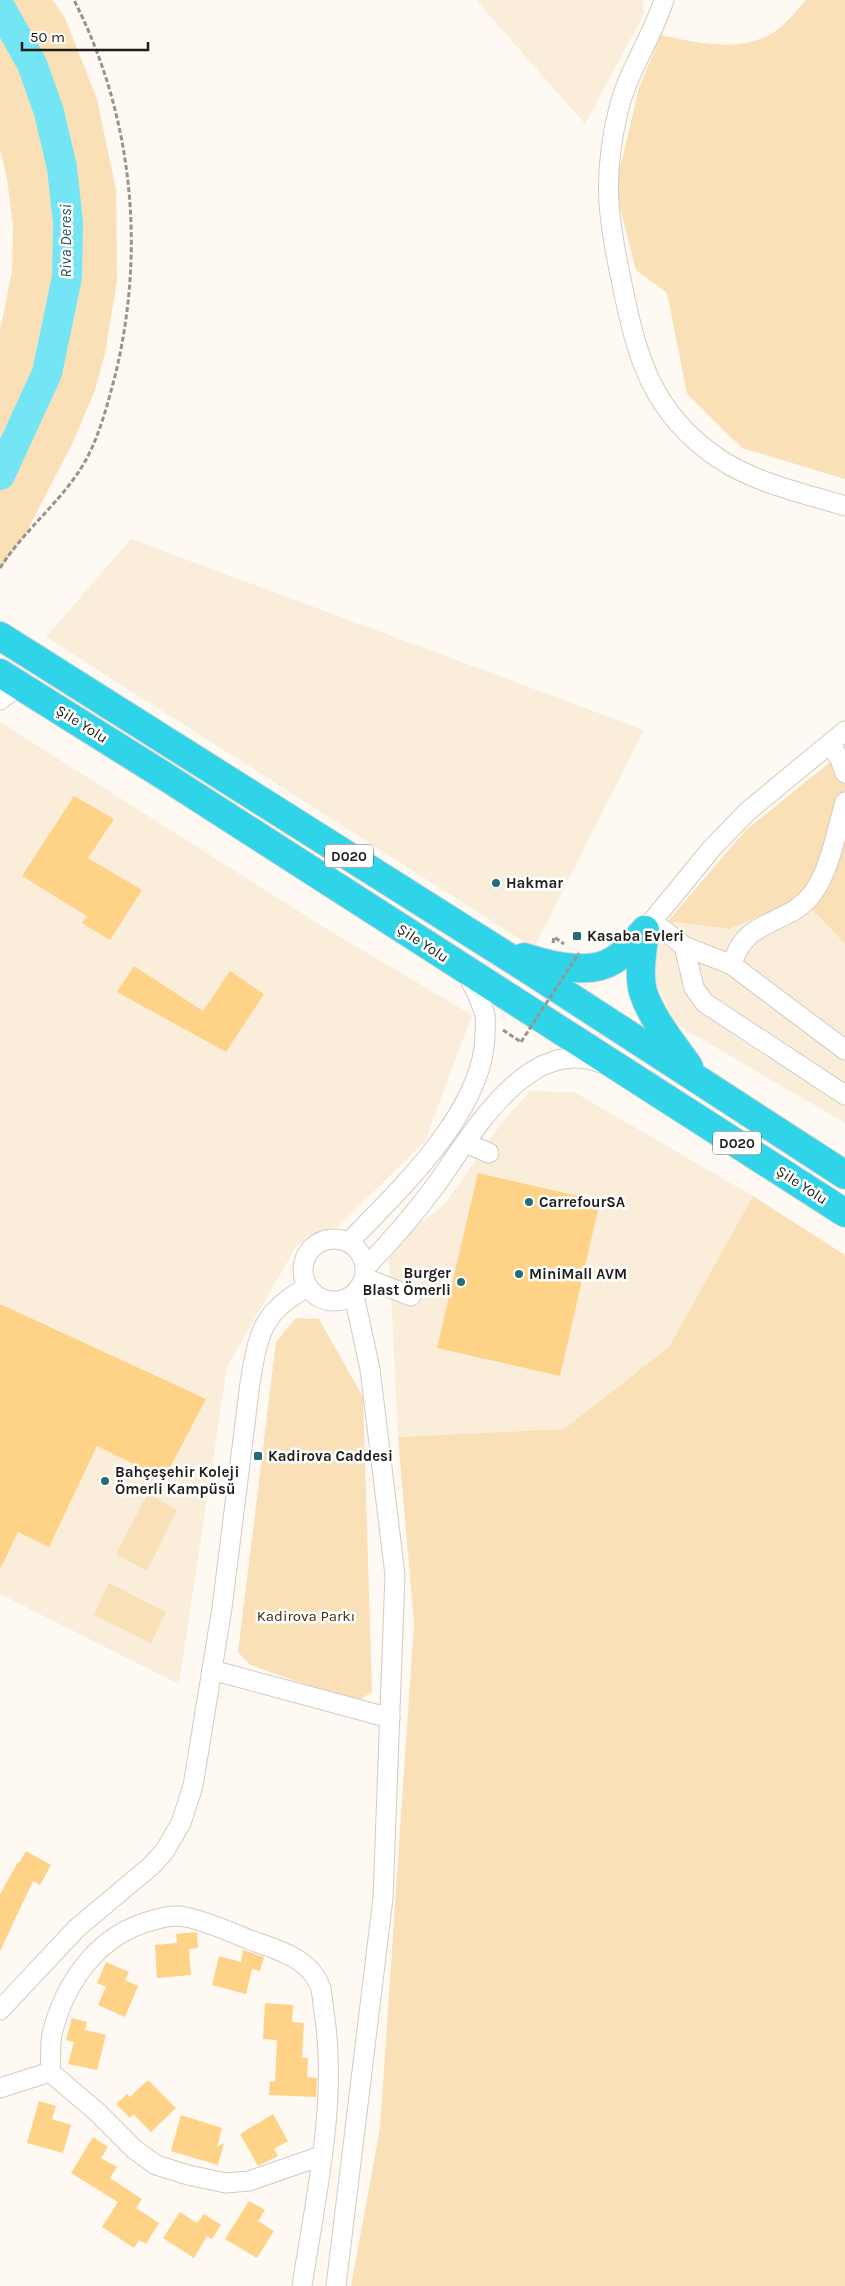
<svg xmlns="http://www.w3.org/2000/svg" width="845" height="2286" font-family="Karla,sans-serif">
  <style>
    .built { fill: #faeedb }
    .green { fill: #f9e0b7 }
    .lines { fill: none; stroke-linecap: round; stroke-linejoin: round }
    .river { stroke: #74e5f5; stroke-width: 30 }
    .building { fill: #fed287 }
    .minor-casing { stroke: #d2cbc0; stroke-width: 21 }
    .highway-casing { stroke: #d7d6d6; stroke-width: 30 }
    .path { stroke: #97938d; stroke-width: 3; stroke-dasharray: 5 2.5; stroke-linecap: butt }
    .minor { stroke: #fff; stroke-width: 19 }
    .highway { stroke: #30d4e8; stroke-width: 28 }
    .path-bridge { stroke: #97938d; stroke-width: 3; stroke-dasharray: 5 2.5; stroke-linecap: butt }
    .poi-dot { fill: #236d76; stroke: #fff; stroke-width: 2 }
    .labels { text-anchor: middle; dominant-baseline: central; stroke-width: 5; stroke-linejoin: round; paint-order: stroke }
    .shield { fill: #fff; stroke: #63615e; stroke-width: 1 }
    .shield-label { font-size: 14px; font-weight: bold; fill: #201d19 }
    .street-label { font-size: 15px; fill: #201d19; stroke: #fff }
    .poi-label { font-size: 15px; font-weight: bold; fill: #201d19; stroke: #fff; text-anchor: start }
    .park-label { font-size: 15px; fill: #3e2c0b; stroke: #fff }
    .water-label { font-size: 16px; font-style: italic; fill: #23545b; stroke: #fff }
  </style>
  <rect width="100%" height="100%" fill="#fef9f2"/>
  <g class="built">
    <path d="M476 0H643L644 14 585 124Z"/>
    <path d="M131 539 644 730 534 948 46 637Z"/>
    <path d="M0 722 322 926 472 1015 425 1141 340 1225 297 1245 227 1367 179 1684 0 1594Z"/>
    <path d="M802 899 845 944V1123L674 1023 648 964 668 921 729 929Z"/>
    <path d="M530 1091 574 1092 753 1196 669 1347 564 1429 398 1437 389 1253 395 1241 444 1205 503 1121Z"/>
  </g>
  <g class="green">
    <path d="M0 0H53L65 18 97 99 116 190 117 281 105 353 95 390 73 442 25 535 0 570V331L12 271 13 225 7 178 0 150Z"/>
    <path d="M806 0H845V479L742 448 687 394 667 293 636 270 615 189 639 88 661 35C697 43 744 54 777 30 788 22 797 10 806 0Z"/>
    <path d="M845 750V944L802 899 729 929 668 921 745 831Z"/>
    <path d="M753 1196 845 1255V2286H351L380 2128 414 1623 398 1437 564 1429 669 1347Z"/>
    <path d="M296 1318 319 1319 363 1397 372 1692 356 1702 250 1665 238 1652 276 1342Z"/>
    <path d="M148 1493 177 1510 147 1571 116 1554Z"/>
    <path d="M109 1583 166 1612 151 1643 94 1615Z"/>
  </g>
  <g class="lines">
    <path class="river" d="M0 7 32 64 49 112 62 168 68 223 67 277 47 373 0 475"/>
  </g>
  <g class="building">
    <path d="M74 796 114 819 88 858 142 890 110 940 82 923 87 916 22 876Z"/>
    <path d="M134 966 203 1011 230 971 264 994 226 1052 117 992Z"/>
    <path d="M478 1173 600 1201 560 1376 437 1348Z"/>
    <path d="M0 1304 206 1399 164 1479 97 1446 49 1547 18 1532 0 1569Z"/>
    <path d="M26 1851 51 1865 40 1885 33 1881 0 1951V1894L18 1862 19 1863Z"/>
    <path d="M197 1932 198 1948 189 1949 191 1975 157 1978 155 1945 177 1943 176 1934Z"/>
    <path d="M243 1950 264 1957 260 1971 252 1969 246 1994 212 1985 219 1956 241 1962Z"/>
    <path d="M106 1962 129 1972 125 1980 138 1986 125 2017 98 2005 106 1987 97 1983Z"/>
    <path d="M265 2003 293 2005 292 2022 304 2023 302 2058H308L307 2077 317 2078 316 2097 269 2095 270 2081 275 2082 277 2040 263 2039Z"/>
    <path d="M72 2018 87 2022 85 2030 106 2035 97 2070 68 2064 74 2042 66 2040Z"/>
    <path d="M148 2080 176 2108 151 2132 133 2114 130 2118 116 2104 127 2094 130 2097Z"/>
    <path d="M39 2101 56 2106 52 2119 71 2125 63 2153 27 2143Z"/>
    <path d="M273 2114 288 2141 274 2149 278 2156 258 2166 240 2134Z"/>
    <path d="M181 2115 222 2128 217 2147 224 2143 218 2165 171 2151Z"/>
    <path d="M93 2137 108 2147 101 2158 117 2167 110 2178 142 2199 136 2208 159 2223 146 2244 139 2240 134 2248 102 2227 118 2202 71 2173Z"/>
    <path d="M249 2201 265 2210 258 2221 274 2231 257 2258 225 2239Z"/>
    <path d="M180 2212 197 2223 204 2214 221 2225 212 2239 207 2236 194 2258 163 2238Z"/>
  </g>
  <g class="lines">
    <g class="minor-casing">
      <g id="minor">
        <path d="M664 0C652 38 627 72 618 112 602 179 608 219 622 284 637 358 652 413 718 458 755 483 803 493 845 506"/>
        <path d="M0 700 19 685"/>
        <path d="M830 744 840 759 845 773"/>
        <path d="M652 921 684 946 732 965 845 1050"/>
        <path d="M645 930 712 848 748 811 845 731"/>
        <path d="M684 946 694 988 705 1003 845 1095"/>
        <path d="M732 965C745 916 788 927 813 893 830 870 837 829 845 802"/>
        <path d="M466 1143 489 1153"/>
        <circle cx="334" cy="1270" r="31"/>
        <path d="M349 1242C399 1190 484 1111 485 1035 485 1029 486 1022 485 1016 482 1001 472 984 465 970"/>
        <path d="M366 1267C389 1243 412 1217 433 1189 469 1140 526 1033 601 1063"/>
        <path d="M365 1278 411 1296"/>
        <path d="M212 1670 390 1718"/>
        <path d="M0 2010 77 1928 151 1866 164 1852 181 1823 193 1786 222 1608 250 1383C258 1334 262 1311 308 1287"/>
        <path d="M50 2072C51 2060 50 2046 52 2034 64 1985 95 1939 144 1923 157 1919 172 1914 185 1917 207 1921 232 1933 253 1941 278 1950 309 1958 320 1986 323 1995 323 2009 325 2019 337 2106 315 2200 302 2286"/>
        <path d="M50 2072 97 2112 134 2149 156 2165 188 2175 226 2183 249 2181 321 2156"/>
        <path d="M0 2088 50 2072"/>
        <path d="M336 2286 383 1898 395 1575 370 1369 354 1295"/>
      </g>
    </g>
    <g class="highway-casing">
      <g id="highway">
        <path d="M0 636 529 970 845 1175"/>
        <path d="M0 673 166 777 845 1213"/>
        <path d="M645 930C643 950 638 973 643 992 652 1019 673 1044 689 1067"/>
        <path d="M524 957C549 965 590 976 614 960 626 953 635 941 645 930"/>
      </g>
    </g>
    <g class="path">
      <path d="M0 568C24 530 60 503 83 465 99 438 107 406 115 376 146 250 133 116 74 0"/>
      <path d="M553 943 554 937 564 944"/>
      <path d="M503 1030 521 1042"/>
    </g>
    <use href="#minor" class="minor"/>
    <use href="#highway" class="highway"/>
    <path class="path-bridge" d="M521 1042 579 953"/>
  </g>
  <g class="poi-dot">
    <circle cx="496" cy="883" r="5"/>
    <rect x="572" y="931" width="10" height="10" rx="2.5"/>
    <circle cx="529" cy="1202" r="5"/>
    <circle cx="519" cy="1274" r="5"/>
    <circle cx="461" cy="1282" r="5"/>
    <rect x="253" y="1451" width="10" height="10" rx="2.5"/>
    <circle cx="105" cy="1481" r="5"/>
  </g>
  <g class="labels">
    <g class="shield">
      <rect x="325" y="844.5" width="48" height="23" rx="4"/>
      <rect x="713" y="1131.5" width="48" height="23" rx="4"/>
    </g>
    <g class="shield-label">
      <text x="349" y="856">D020</text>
      <text x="737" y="1143">D020</text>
    </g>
    <g class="street-label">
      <text transform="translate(82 724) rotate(32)">Şile Yolu</text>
      <text transform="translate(423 943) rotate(33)">Şile Yolu</text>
      <text transform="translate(802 1185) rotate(33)">Şile Yolu</text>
    </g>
    <g class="poi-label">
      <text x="506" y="883">Hakmar</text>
      <text x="587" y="936">Kasaba Evleri</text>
      <text x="539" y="1202">CarrefourSA</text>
      <text x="451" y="1273" text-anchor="end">Burger<tspan x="451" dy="17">Blast Ömerli</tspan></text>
      <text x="529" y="1274">MiniMall AVM</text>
      <text x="268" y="1456">Kadirova Caddesi</text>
      <text x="115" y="1472">Bahçeşehir Koleji<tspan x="115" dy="17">Ömerli Kampüsü</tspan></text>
    </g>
    <g class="park-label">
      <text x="306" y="1616">Kadirova Parkı</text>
    </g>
    <g class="water-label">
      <text transform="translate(65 241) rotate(-90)">Riva Deresi</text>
    </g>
  </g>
  <path d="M22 42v8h126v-8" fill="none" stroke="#201d19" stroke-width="2.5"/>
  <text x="30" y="42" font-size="15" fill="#201d19" stroke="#ffffff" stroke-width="4" paint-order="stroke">50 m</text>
</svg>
